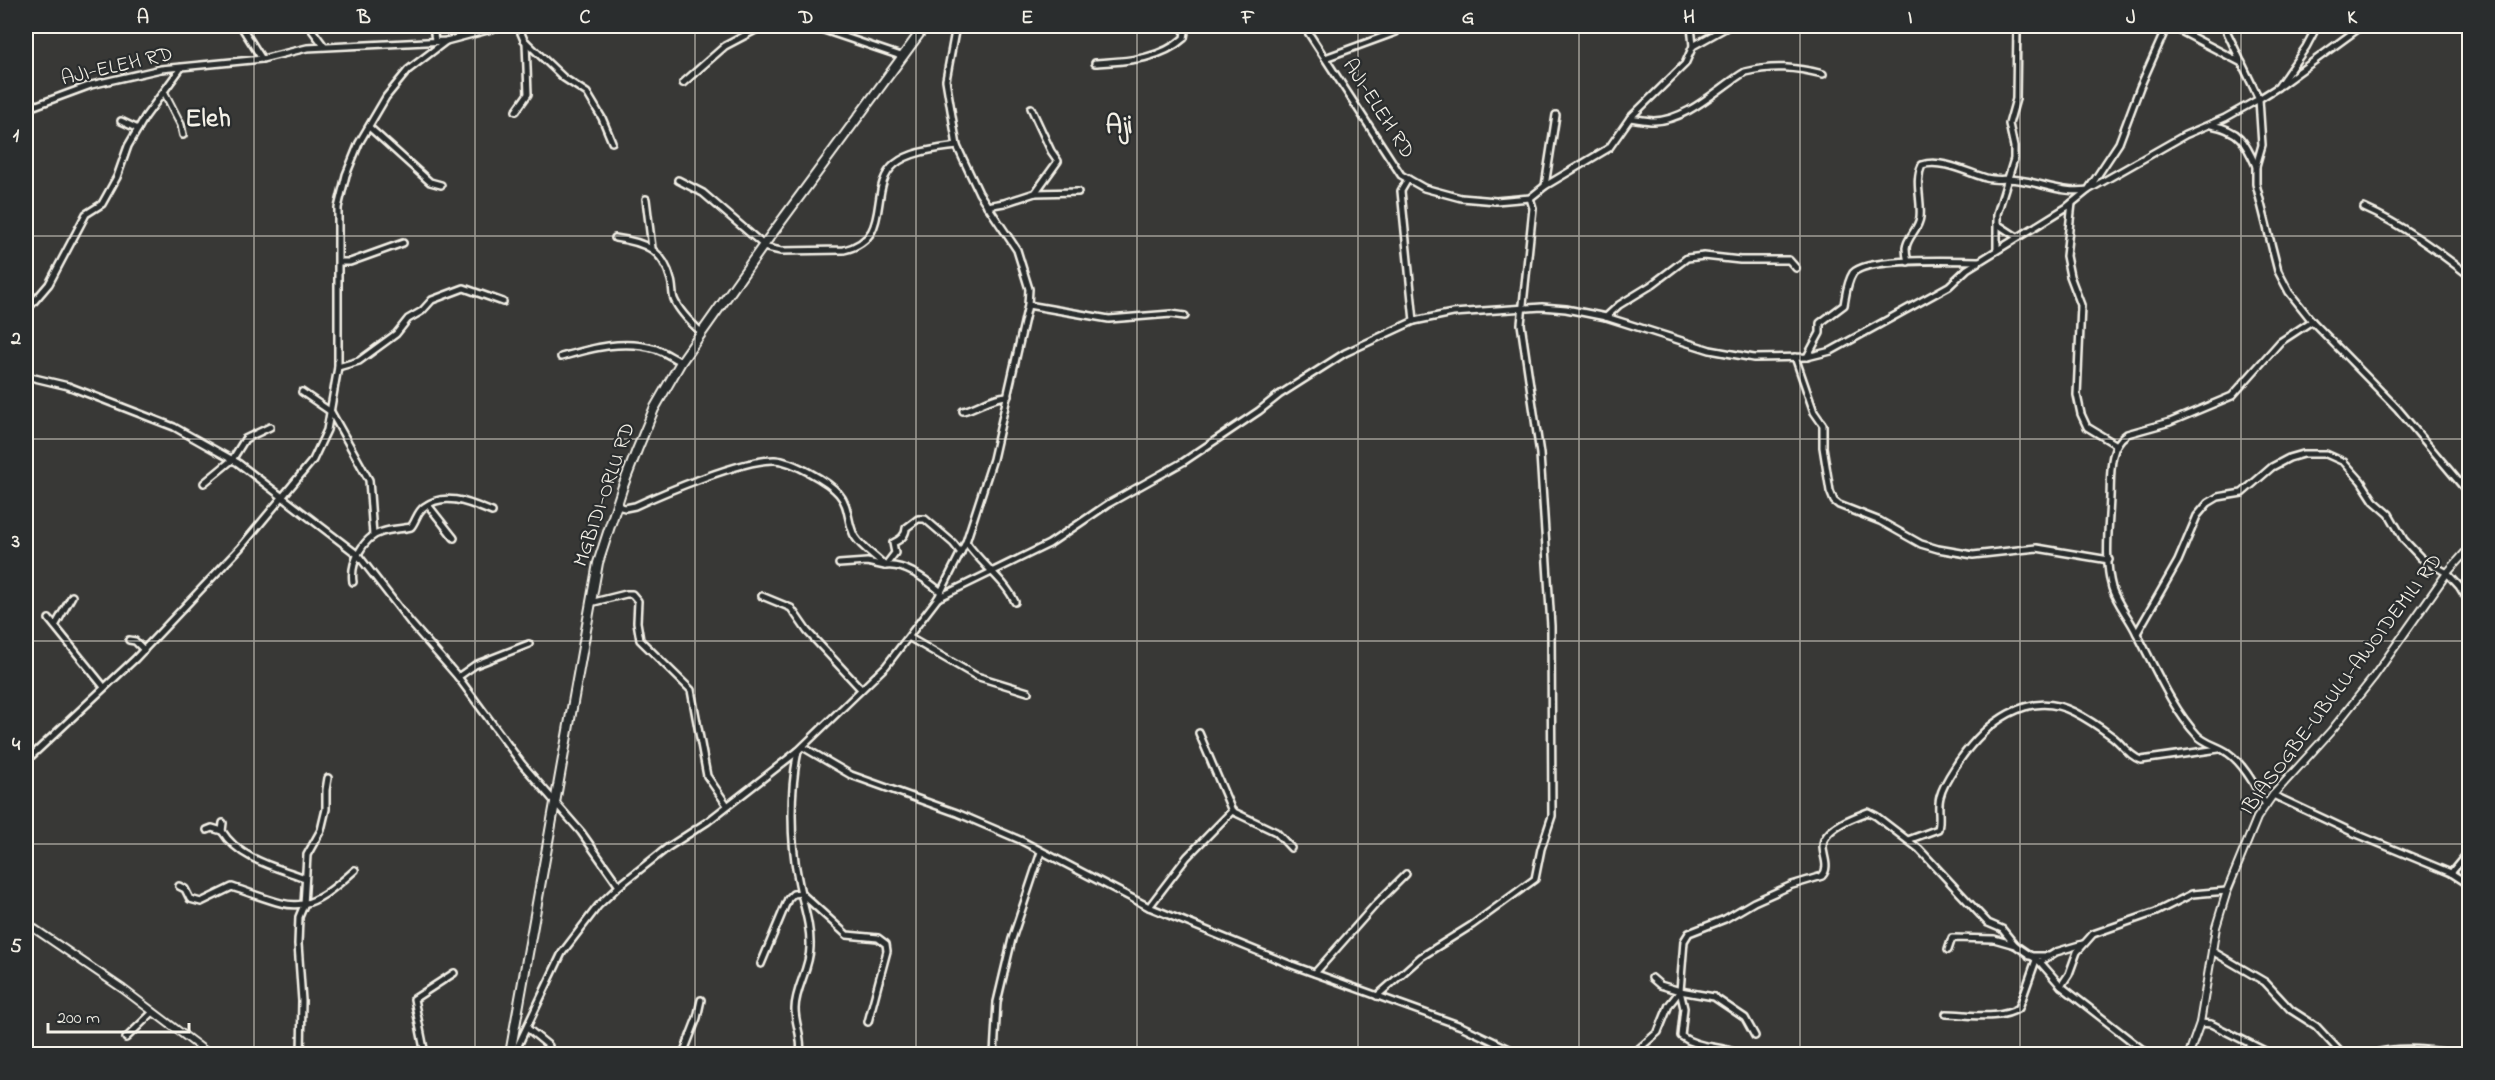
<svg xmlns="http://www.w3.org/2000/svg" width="2495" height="1080" font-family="'Indie Flower',sans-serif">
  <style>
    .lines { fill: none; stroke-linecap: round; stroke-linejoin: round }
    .minor-casing { stroke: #f4f1e8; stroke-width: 10 }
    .tertiary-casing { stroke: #f4f1e8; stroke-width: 10 }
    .secondary-casing { stroke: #f4f1e8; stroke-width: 12 }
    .minor { stroke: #2a2d2e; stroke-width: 5 }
    .tertiary { stroke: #2a2d2e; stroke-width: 6 }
    .secondary { stroke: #2a2d2e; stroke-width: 8 }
    .grid { fill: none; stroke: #f4f1e8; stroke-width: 1.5; stroke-opacity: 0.55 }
    .labels { text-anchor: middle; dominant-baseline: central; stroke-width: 4.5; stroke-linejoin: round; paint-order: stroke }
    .street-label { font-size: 21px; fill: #f4f1e8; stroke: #2a2d2e }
    .district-label { font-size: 27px; font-weight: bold; fill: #f4f1e8; stroke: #2a2d2e }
    .neatline { fill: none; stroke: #f4f1e8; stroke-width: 2 }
    .grid-label { font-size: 20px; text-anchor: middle; font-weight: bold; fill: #f4f1e8 }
  </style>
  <rect width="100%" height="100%" fill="#383836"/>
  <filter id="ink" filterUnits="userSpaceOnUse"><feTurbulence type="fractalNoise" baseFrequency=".0167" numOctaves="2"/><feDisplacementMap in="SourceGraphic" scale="12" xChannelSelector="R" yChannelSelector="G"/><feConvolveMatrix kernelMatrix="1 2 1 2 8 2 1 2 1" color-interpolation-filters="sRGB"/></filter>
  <g filter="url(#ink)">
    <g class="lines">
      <g class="minor-casing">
        <g id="minor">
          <path d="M241 26 262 59"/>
          <path d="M309 26 324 46"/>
          <path d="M433 26 435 41"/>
          <path d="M518 26 524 40 564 78 587 93 602 118 612 142"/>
          <path d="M812 26 901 56"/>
          <path d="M1304 26 1401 175 1424 188 1461 198 1496 201 1530 198 1545 186 1609 148 1630 118 1685 64 1693 46 1729 26"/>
          <path d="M1691 26 1693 46"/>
          <path d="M2171 26 2242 63"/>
          <path d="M2317 26 2306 47 2278 87 2259 99 2262 145 2256 166V184L2278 271 2289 292 2312 321 2397 408 2470 495"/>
          <path d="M1325 58 1396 32 1400 26"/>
          <path d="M1095 63C1127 61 1160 60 1184 38L1186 26"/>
          <path d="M683 83 725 46 763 26"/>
          <path d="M2281 85 2362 26"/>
          <path d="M164 92 181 125 183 135"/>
          <path d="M1031 108 1051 151 1058 161 1035 193"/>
          <path d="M26 109 91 85 161 69 262 59 307 48 446 41 503 26"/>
          <path d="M516 111 528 94 526 42"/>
          <path d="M1630 118C1638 119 1646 121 1654 121 1688 120 1718 88 1745 72 1773 65 1795 67 1823 74"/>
          <path d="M121 121 138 129"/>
          <path d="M2211 125C2239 130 2245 141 2256 166"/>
          <path d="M369 127 430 182 441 185"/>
          <path d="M1408 179 1401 191 1414 321"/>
          <path d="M678 180 703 193 767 248 781 251 844 250C895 238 866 188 895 164 911 151 937 149 957 146"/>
          <path d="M1545 186 1556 115"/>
          <path d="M646 199 652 248"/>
          <path d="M2072 203 2066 256 2070 276 2081 305 2077 395 2081 414 2087 427 2115 444"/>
          <path d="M987 206 1004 203 1035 193 1078 192"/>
          <path d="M2364 208C2403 225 2436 250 2470 276"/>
          <path d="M1997 224 2017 237"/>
          <path d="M615 238C644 242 663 249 671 280 673 286 672 293 674 299 679 311 691 323 701 332"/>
          <path d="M1997 249V214L2014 159V147L2009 124 2016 99 2017 26"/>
          <path d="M339 262H350L403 243"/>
          <path d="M1908 262C1907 258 1906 252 1906 248 1907 237 1919 229 1920 217 1922 200 1914 181 1922 165 1940 158 1969 173 1986 178 1997 181 2008 178 2019 180 2042 183 2064 194 2088 190L2119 143 2140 87 2167 26"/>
          <path d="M1028 305 1109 319 1171 314 1185 316"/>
          <path d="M26 311 49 284 86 214 102 204 117 177 128 146 145 117 181 68"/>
          <path d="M1606 317 1619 305 1650 286 1687 258 1704 256 1740 260H1789L1796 268"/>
          <path d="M561 357C592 348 624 339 656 349 664 352 673 358 681 362"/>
          <path d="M1795 357 1814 412 1823 425V447L1830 491 1834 501 1839 505 1880 521 1921 544 1938 549 1973 555 2037 548 2109 560"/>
          <path d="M1807 357 1820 333V323L1844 305C1846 294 1847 282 1853 273 1867 257 1955 261 1979 261"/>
          <path d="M338 367 359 361 396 334 408 319 422 311 432 300 464 288 503 302"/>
          <path d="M26 376 68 386 174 427 238 463 358 555 410 622 458 677 522 764 581 832 619 886"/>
          <path d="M302 392 331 412 369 480 373 535"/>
          <path d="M963 411C978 407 993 396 1008 396"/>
          <path d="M204 483 232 460 245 439 270 427"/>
          <path d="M428 505 454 538"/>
          <path d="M617 506 625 508 635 506C665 492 744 459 775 460 792 461 828 481 839 494 850 506 847 524 855 537 862 548 876 556 885 566 904 563 927 580 941 592"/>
          <path d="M966 542C980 563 1005 580 1015 602"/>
          <path d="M839 564 867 562 885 566 895 553 893 543C900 540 906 536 906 528L918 519H925L953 543 961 553"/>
          <path d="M353 582C350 563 363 537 382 532 391 529 402 529 411 527 416 521 417 512 424 507 445 491 470 503 492 512"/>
          <path d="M762 596 791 608 807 631 861 689"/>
          <path d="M938 598 1049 544 1108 504 1183 462 1259 411 1279 395 1345 353 1414 321 1453 313 1542 307 1566 309 1606 317 1710 350 1754 358 1807 357 1831 351 1949 286 1967 269 2067 207 2088 190 2185 135 2225 118 2259 99 2224 26"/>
          <path d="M590 603 626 594H632L638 601 637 622 640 640 691 690 707 776 727 805"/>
          <path d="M49 619 104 687"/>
          <path d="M55 626 72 596"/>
          <path d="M2137 633 2178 561 2197 516 2208 503 2218 497 2242 493 2272 467 2289 458 2303 454H2326L2344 462 2361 481 2374 501 2389 514 2404 540 2421 558 2447 573 2459 586 2470 604"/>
          <path d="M910 638 976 676 1028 692"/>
          <path d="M129 640 135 641 144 650"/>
          <path d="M458 677 475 665 529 644"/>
          <path d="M803 747 851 775 957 813 1020 840 1149 907 1289 964 1461 1026 1520 1054"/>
          <path d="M798 751C790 789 790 841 798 879 802 902 811 924 810 947 810 969 795 988 795 1009 795 1025 803 1038 800 1054"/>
          <path d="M26 761 135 659 240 548 313 460 327 430 338 367V208L346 175 359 143 386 97 408 70 446 41"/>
          <path d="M2273 795 2354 833 2451 873 2465 882 2470 890"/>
          <path d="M2266 805C2256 788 2245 765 2228 753 2219 746 2205 744 2197 735 2171 707 2154 665 2136 632 2129 617 2117 604 2112 588 2104 560 2109 525 2110 497 2111 475 2108 446 2127 434L2170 422 2232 396 2280 342 2312 321"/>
          <path d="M1232 811 1276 832 1291 848"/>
          <path d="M223 823 222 831C239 859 275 867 305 878"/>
          <path d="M207 830 212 828 222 831"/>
          <path d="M1908 840 1938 829C1941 819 1937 807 1940 797 1943 784 1952 772 1959 761 1985 724 2028 688 2074 712 2088 719 2101 728 2113 737 2123 745 2129 756 2141 760L2219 749"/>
          <path d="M2468 851 2470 757"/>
          <path d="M2451 873 2470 850"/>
          <path d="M179 886 185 889 190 899 201 902 232 887C296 908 300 919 355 870"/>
          <path d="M1149 907 1187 857 1232 811 1199 733"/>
          <path d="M1948 950 1952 938 1994 939 2015 945"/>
          <path d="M2212 951 2265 982 2291 1010 2316 1026 2342 1054"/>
          <path d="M2029 956H2048"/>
          <path d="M2040 962 2056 952 2083 944"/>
          <path d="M761 964 788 899 793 894 801 893 847 935 878 938 886 944 887 951 868 1022"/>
          <path d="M1315 973 1375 905 1406 874"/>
          <path d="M1652 978 1660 985 1680 991 1684 1008 1681 1036C1699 1049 1719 1045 1739 1054"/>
          <path d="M2061 986 2069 974 2077 952 2093 934 2156 912 2192 894 2227 891"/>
          <path d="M1680 991 1714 997 1745 1018 1755 1036"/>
          <path d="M1377 996 1421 957 1472 925 1535 879 1541 849 1552 816 1551 626 1540 454 1521 324 1533 208 1530 198"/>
          <path d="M1946 1014C1969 1014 1999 1021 2019 1008L2036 960"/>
          <path d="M2200 1023 2211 1024 2271 1054"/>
          <path d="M527 1028 549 1046"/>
          <path d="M126 1038 153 1012"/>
          <path d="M301 1054 302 1001 298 944 299 917 304 905 307 855 321 830 326 809V790L328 778"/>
          <path d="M425 1054 414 999 454 973"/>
          <path d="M514 1054 562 953 598 906 619 886 667 848 707 822 798 751 886 666 938 598 966 542 993 459 1028 305 1029 289 1017 250 979 193 957 146 946 80 956 26"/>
          <path d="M683 1054 697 1018 701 1000"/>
          <path d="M994 1054 997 1002 1012 939 1041 852"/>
          <path d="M1633 1054 1658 1032 1669 1005 1680 991 1684 941 1689 933 1725 919 1754 902 1792 885 1822 876C1832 865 1819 852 1824 840 1831 825 1855 817 1868 812L1876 816 1919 849 1988 923 2002 929 2015 945 2040 962 2061 986 2148 1054"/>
          <path d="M2373 1054C2400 1045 2434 1051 2462 1054"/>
        </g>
      </g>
      <g class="tertiary-casing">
        <g id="tertiary">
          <path d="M26 923 123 989 209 1054"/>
          <path d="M2189 1054 2200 1023 2216 927 2227 891 2257 818 2273 795 2331 731 2373 678 2447 573 2470 547"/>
        </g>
      </g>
      <g class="secondary-casing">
        <path id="secondary" d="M510 1054 598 563 623 486 637 450 654 409 681 362 763 246 925 26"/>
      </g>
      <use href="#minor" class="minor"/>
      <use href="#tertiary" class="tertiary"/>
      <use href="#secondary" class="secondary"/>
    </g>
  </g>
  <path class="grid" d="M254 26V1054M475 26V1054M695 26V1054M916 26V1054M1137 26V1054M1358 26V1054M1579 26V1054M1800 26V1054M2020 26V1054M2241 26V1054M26 236H2470M26 439H2470M26 641H2470M26 844H2470"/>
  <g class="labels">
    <g class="street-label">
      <text transform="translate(117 67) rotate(-13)">AJI-ELEH RD</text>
      <text transform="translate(1378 109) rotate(57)">AJI-ELEH RD</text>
      <text transform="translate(605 495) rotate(-71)">MGBIDI-ORLU RD</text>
      <text transform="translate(2342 685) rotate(-53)">IBIASOGBE-UBULU-AWOIDEMILI RD</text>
    </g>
    <g class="district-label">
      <text x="208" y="119">Eleh</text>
      <text x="1119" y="126">Aji</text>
    </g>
  </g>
  <rect width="2495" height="1080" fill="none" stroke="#2a2d2e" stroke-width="66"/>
  <path d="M48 1023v9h141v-9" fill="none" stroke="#f4f1e8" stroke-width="3"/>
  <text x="57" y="1023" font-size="18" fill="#f4f1e8" stroke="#2a2d2e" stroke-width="4.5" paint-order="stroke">200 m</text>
  <rect x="33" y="33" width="2429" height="1014" class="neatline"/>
  <g class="grid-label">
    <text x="143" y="23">A</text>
    <text x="364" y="23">B</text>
    <text x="585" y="23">C</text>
    <text x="806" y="23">D</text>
    <text x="1027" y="23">E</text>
    <text x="1248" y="23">F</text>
    <text x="1468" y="23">G</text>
    <text x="1689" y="23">H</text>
    <text x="1910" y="23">I</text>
    <text x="2131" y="23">J</text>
    <text x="2352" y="23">K</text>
    <text x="16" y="141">1</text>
    <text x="16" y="344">2</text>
    <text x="16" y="547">3</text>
    <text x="16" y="750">4</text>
    <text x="16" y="952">5</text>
  </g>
</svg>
